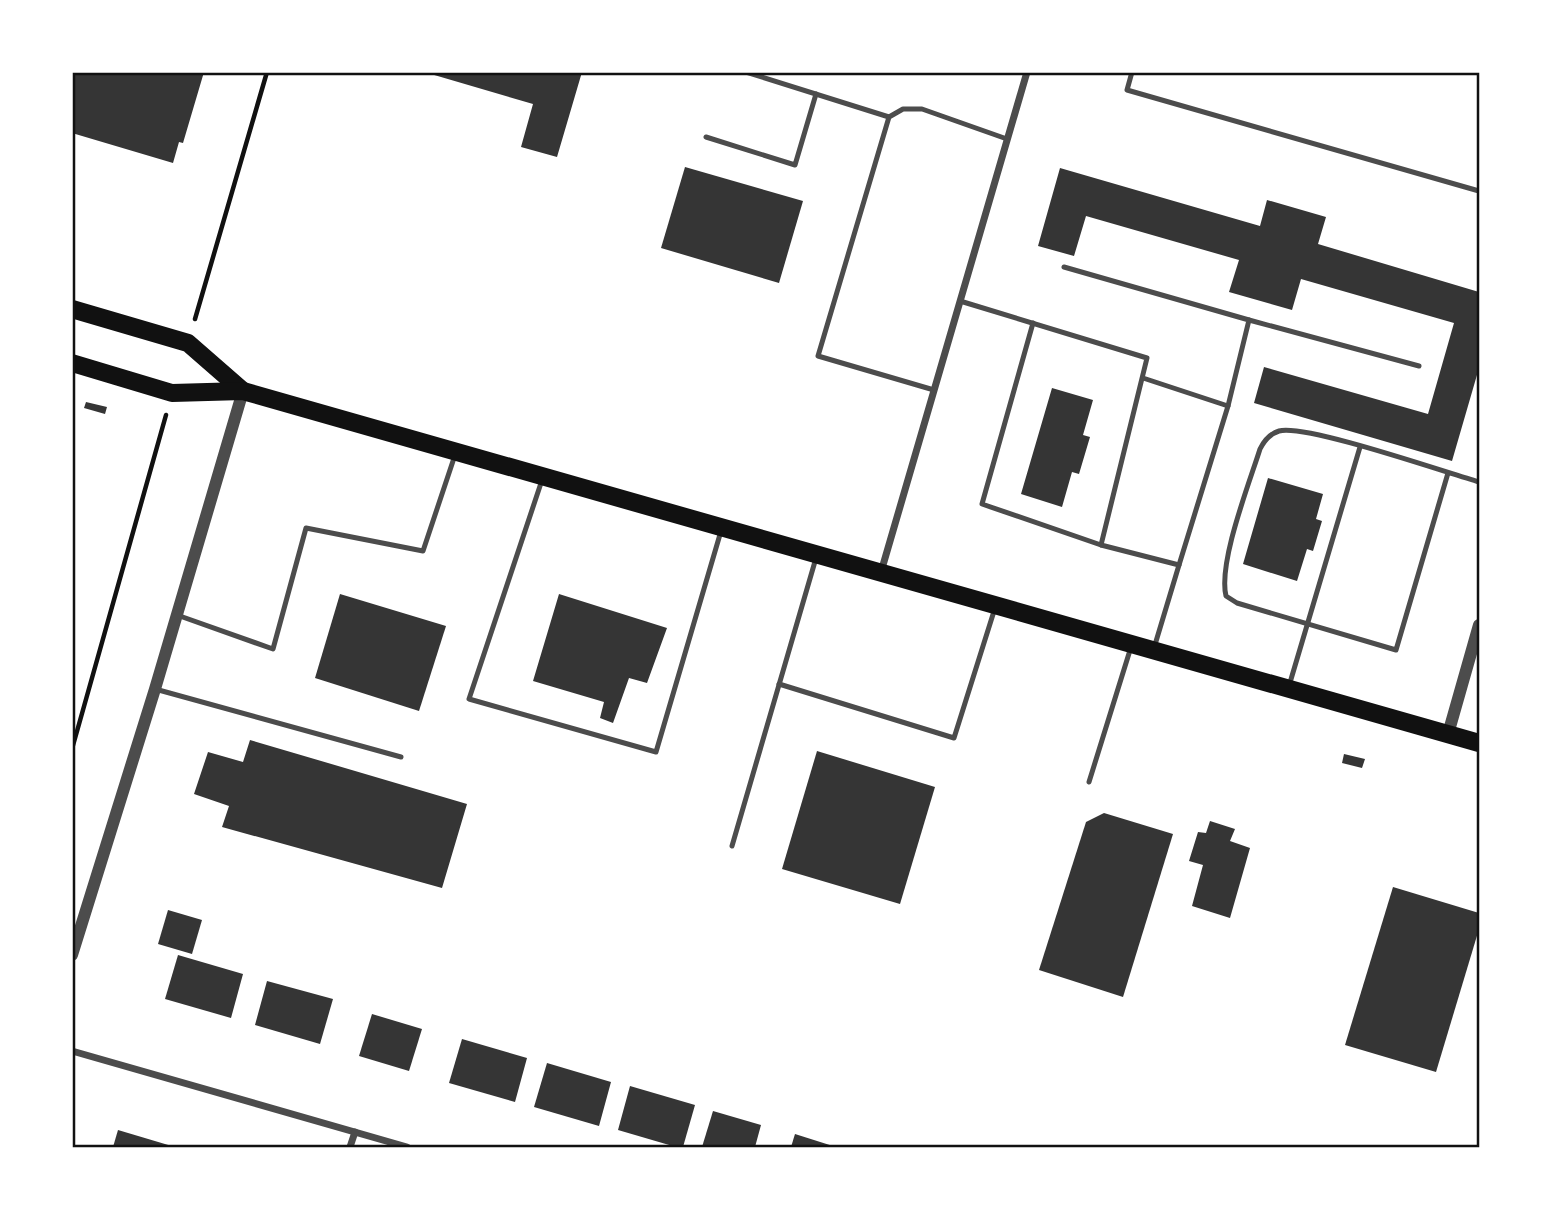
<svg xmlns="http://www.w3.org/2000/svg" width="1551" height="1219" font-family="Mulish,sans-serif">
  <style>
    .building { fill: #353535 }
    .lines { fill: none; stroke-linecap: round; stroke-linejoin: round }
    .path { stroke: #111; stroke-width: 4.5 }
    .service { stroke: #4c4c4c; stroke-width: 5 }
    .minor { stroke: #4c4c4c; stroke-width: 7 }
    .tertiary { stroke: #4c4c4c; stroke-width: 12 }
    .primary { stroke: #111; stroke-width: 18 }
    .neatline { fill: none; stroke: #111; stroke-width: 2.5 }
  </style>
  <rect width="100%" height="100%" fill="#fff"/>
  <g class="building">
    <path d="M72 72H204L183 143 179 142 173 163 72 133Z"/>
    <path d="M424 72H582L557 157 521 147 533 104Z"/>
    <path d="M685 167 803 201 779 283 661 248Z"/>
    <path d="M1060 168 1260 226 1267 200 1326 217 1318 244 1479 292V368L1452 461 1254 403 1264 367 1428 414 1454 323 1301 279 1292 310 1229 292 1239 260 1086 216 1074 256 1038 246Z"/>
    <path d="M1052 388 1093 400 1083 435 1090 437 1079 474 1072 472 1062 507 1021 494Z"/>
    <path d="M86 402 107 407 105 414 84 408Z"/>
    <path d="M1268 478 1323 494 1316 519 1322 521 1313 551 1307 549 1297 581 1243 564Z"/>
    <path d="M340 594 446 626 419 711 315 678Z"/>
    <path d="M559 594 667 628 647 683 629 678 613 723 600 718 604 702 533 681Z"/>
    <path d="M250 740 467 804 442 888 222 827 229 806 194 794 208 752 243 762Z"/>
    <path d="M817 751 935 787 900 904 782 869Z"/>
    <path d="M1344 754 1365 759 1362 768 1342 763Z"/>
    <path d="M1104 813 1173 834 1123 997 1039 970 1086 822Z"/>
    <path d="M1210 821 1235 829 1230 841 1250 848 1230 918 1192 906 1203 865 1189 861 1198 832 1206 833Z"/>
    <path d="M1393 887 1479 913V929L1436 1072 1345 1045Z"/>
    <path d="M168 910 202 920 192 954 158 944Z"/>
    <path d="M178 955 243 974 231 1018 165 999Z"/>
    <path d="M267 981 333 999 320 1044 255 1025Z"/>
    <path d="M372 1014 422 1029 409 1071 359 1056Z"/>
    <path d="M462 1039 527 1058 515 1102 449 1083Z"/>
    <path d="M547 1063 611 1082 599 1126 534 1107Z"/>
    <path d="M630 1086 695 1105 683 1147H676L618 1130Z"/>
    <path d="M713 1111 761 1125 755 1147H702Z"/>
    <path d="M118 1130 175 1147H113Z"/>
    <path d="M795 1134 836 1147H791Z"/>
  </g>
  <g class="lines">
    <g class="path">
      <path d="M195 319 267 72"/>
      <path d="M72 749 166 415"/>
    </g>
    <g class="service">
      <path d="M746 72 889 117"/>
      <path d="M1132 72 1127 90 1479 191"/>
      <path d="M706 137 795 165 816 94"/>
      <path d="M1064 267 1249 320 1228 406"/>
      <path d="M960 301 1147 358 1101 545 1179 565 1154 648"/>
      <path d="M1249 320 1419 366"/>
      <path d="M1033 323 982 504 1101 545"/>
      <path d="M1143 378 1228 406 1179 565"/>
      <path d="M934 390 818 356 889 117 903 109H922L1007 139"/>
      <path d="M1448 473 1396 650 1237 603 1226 596C1218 563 1249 484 1260 449 1264 441 1269 434 1279 431 1306 424 1444 472 1479 482"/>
      <path d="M542 480 469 699 656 752 721 531"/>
      <path d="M177 615 273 649 306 528 423 551 455 455"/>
      <path d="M779 684 954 738 995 608"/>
      <path d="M1289 686 1360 447"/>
      <path d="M155 689 401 757"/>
      <path d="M1089 782 1131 647"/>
      <path d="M732 846 816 558"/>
    </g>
    <g class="minor">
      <path d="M881 572 1027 72"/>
      <path d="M72 1051 407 1147"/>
      <path d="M350 1147 355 1132"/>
    </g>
    <g class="tertiary">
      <path d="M1448 734 1479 625"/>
      <path d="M72 955 155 689 243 391"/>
    </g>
    <g class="primary">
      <path d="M72 309 188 343 243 391"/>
      <path d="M72 363 172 393 243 391 1479 743"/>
    </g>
  </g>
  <rect width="1551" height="1219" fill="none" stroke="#ffffff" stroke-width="147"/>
  <rect x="74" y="74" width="1404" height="1072" class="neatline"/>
</svg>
